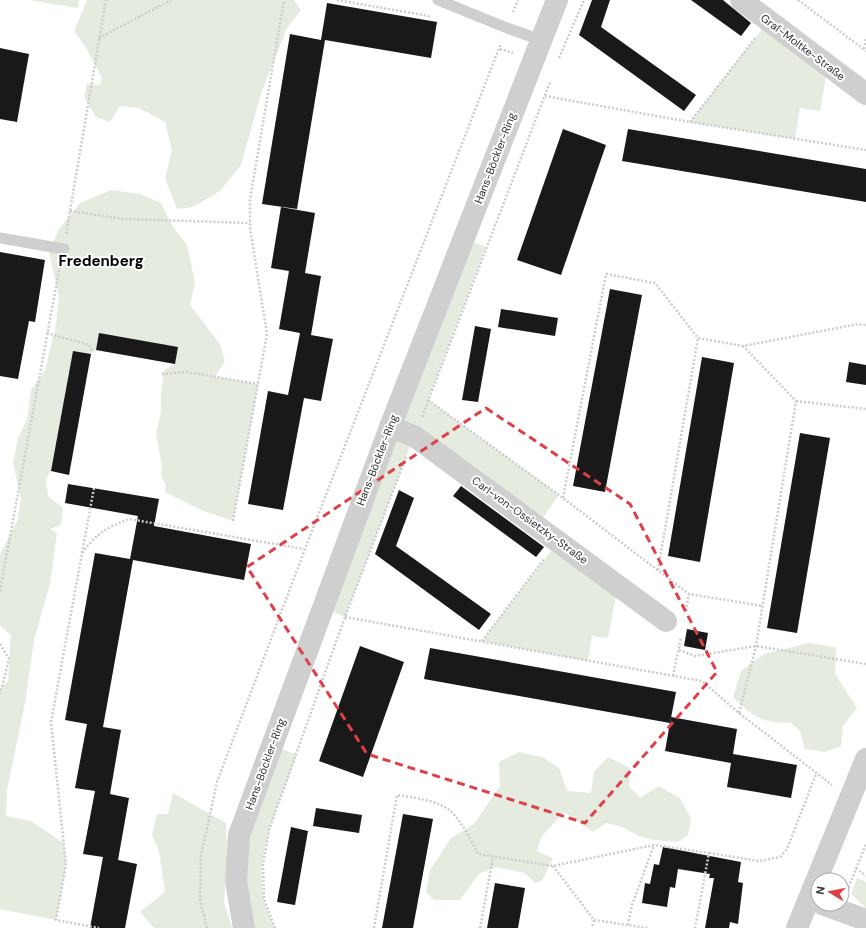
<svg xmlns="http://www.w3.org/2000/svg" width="866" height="928" font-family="'DM Sans',sans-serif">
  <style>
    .green { fill: #e5ebdf }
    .building { fill: #191919 }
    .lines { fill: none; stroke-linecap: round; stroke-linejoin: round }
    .path { stroke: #ccc; stroke-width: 2.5; stroke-dasharray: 2 2; stroke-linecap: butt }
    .lane { stroke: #cfcfcf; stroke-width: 11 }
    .street { stroke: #cfcfcf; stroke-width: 22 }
    .marked { fill: none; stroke: #de4049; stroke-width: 3; stroke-dasharray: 8 5; stroke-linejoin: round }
    .labels { text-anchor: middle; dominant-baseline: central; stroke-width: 4; stroke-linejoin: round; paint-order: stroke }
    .street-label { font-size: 11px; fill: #323232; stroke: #fff }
    .district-label { font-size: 15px; font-weight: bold; fill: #000; stroke: #fff }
  </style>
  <rect width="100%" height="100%" fill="#fff"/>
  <g class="green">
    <path d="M29 0H79L78 8Z"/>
    <path d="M87 0H294L301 10 287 28 261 94 241 165 220 191 193 207 177 209 165 179 172 150 165 122 139 108 120 106 110 122 96 117 84 97 87 84 100 85 102 78 85 46 74 31Z"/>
    <path d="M769 20 828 65 820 111 800 108 795 139 690 122Z"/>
    <path d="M111 190 140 194 161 203 173 227 187 245 195 282 190 305 220 344 225 361 215 377 258 384 233 521 201 510 165 492 166 485 161 477 162 465 156 435 161 411V393L164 370 175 364 96 350 91 354 73 351 51 471 46 479 48 496 63 508 61 525 50 529 57 533 50 584 34 640 25 703 7 790 6 816 31 821 64 843 66 865 56 920 0 909V689L8 681 11 635 0 626V555L18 519 21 498 13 463 18 438 27 420 31 390 45 370 56 325 59 297 49 252 59 229 80 203Z"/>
    <path d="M463 238 486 247 428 400 559 495 537 526 414 436 345 617 322 607Z"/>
    <path d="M558 542 618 586 608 638 592 636 588 661 482 641Z"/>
    <path d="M809 643 836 647 835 674 857 708 843 726 841 746 825 752 805 749 800 731 791 723C760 722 754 718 733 697L741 671 764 654Z"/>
    <path d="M272 745 297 755C281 800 254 850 264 899 266 909 271 919 275 928H244L236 881Z"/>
    <path d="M519 752 542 757 559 768 567 791 591 793 594 772 608 757 630 768 629 786 640 798 659 786 680 798 691 819 688 835 678 842 654 840 639 836 622 827 606 823 593 832 564 812 541 837 537 851 553 858 542 881 535 883 525 873 496 867 479 874 460 900H434L426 892 430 870 451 838 474 824 500 786 499 762Z"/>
    <path d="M173 793 226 823 227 860 224 902 232 928H154L140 912 165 892 159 852 152 835 157 814H168Z"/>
    <path d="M857 878 866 882V908L851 894Z"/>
  </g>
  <g class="building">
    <path d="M592 0H610L601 27 696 95 684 111 579 35Z"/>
    <path d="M691 0H723L751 23 741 36Z"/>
    <path d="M327 3 437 22 431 58 325 40 297 209 262 204 290 34 321 40Z"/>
    <path d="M0 48 29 54 17 122 0 119Z"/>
    <path d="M563 129 606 145 561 275 517 260Z"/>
    <path d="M628 129 866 169V202L622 161Z"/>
    <path d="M281 207 315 213 305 273 321 276 311 335 300 333 333 339 321 401 304 398 283 510 248 504 268 391 288 395 300 333 279 329 289 271 271 268Z"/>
    <path d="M0 252 45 260 35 322 29 321 18 379 0 376Z"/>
    <path d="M610 289 642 295 605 492 573 486Z"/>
    <path d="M501 309 558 318 555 336 498 327Z"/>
    <path d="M475 326 491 329 478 402 462 400Z"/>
    <path d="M99 333 178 347 175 364 96 350Z"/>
    <path d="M73 351 91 354 69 475 51 471Z"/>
    <path d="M702 357 734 363 700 562 668 556Z"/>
    <path d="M849 362 866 365V385L846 382Z"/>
    <path d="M800 433 830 438 797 633 767 628Z"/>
    <path d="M68 484 159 499 154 526 251 544 244 580 133 560 103 727 121 730 110 794 129 798 118 860 137 864 125 928H90L103 857 83 854 95 791 75 788 87 724 65 720 95 553 130 559 138 516 65 503Z"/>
    <path d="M461 486 544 547 536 557 453 496Z"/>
    <path d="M399 490 414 498 396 546 491 614 479 630 375 554Z"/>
    <path d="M687 629 708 633 705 650 684 646Z"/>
    <path d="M360 646 404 662 363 777 319 761Z"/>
    <path d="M430 648 676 692 670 723 424 679Z"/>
    <path d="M671 717 737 729 733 754 797 765 791 798 727 787 731 763 665 751Z"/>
    <path d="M316 808 362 815 359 833 313 826Z"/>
    <path d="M403 814 433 819 413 928H382Z"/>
    <path d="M291 827 308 831 295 905 277 902Z"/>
    <path d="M663 847 741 862 738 882 743 883 738 924 730 922 729 928H705L714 878H709L710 874 678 869 675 888 670 887 667 907 642 903 645 883 650 884 654 864 659 865Z"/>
    <path d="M495 883 525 888 518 928H487Z"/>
  </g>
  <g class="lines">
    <g class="path">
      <path d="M337 0 429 16V14"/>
      <path d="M798 0 866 51"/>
      <path d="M513 12 518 0"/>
      <path d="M99 38 171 0"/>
      <path d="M500 49 513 53"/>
      <path d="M864 49 866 38"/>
      <path d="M559 58 584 0"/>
      <path d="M545 96 690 122 866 150"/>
      <path d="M690 122 756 37"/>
      <path d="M70 211 124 219 250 223"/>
      <path d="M66 234 106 0"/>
      <path d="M47 333 89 345 93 352"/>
      <path d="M162 374 186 372 258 384"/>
      <path d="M428 400 559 495 689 594 763 606"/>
      <path d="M796 401 866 409"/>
      <path d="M422 417 550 82"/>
      <path d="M94 488 51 722 66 865 56 920 99 928"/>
      <path d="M563 498 606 274 655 283 698 338 743 346 858 324 866 325"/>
      <path d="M233 521 267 334 250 228V199L284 0"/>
      <path d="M82 553C97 533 106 528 129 519L304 549"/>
      <path d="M658 570 698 338"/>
      <path d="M0 591 60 265"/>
      <path d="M686 611 689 594"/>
      <path d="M345 617 702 681 739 713 832 785"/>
      <path d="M482 641 544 559"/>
      <path d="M0 644 9 659 0 694"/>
      <path d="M679 650 695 656 756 646 866 664"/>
      <path d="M673 676 681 637"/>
      <path d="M739 713 756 646 796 401 743 346"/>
      <path d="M709 853 759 861 780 857 787 849 816 774"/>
      <path d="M553 866 594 920 592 928"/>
      <path d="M856 868 866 876"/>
      <path d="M847 891 866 844"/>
      <path d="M594 920 648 928"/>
      <path d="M628 925 632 905 654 845"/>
      <path d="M207 928 200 900 201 856 217 782 305 549 501 43"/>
      <path d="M275 928 264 899 263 865 269 830 345 617 406 457"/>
      <path d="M374 928 397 795C451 803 453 806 478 854L553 866 654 845 709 853 695 928"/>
      <path d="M480 928 493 857"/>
    </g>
    <g class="lane">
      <path d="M438 0 507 28 541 40"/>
      <path d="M0 238 64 249"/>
    </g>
    <g class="street">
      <path d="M741 0 866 94"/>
      <path d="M390 427 414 436 666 621"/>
      <path d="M822 904 866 920"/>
      <path d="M244 928 236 881 239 835 390 427 557 0"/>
      <path d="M797 928 866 759"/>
    </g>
  </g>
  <path class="marked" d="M486 408 630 504 717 672 585 823 367 754 247 567Z"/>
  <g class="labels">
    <g class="street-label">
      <text transform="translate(803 47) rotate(37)">Graf-Moltke-Straße</text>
      <text transform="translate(495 158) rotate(-69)">Hans-Böckler-Ring</text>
      <text transform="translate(377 460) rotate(-69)">Hans-Böckler-Ring</text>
      <text transform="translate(530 520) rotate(36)">Carl-von-Ossietzky-Straße</text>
      <text transform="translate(265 764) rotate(-70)">Hans-Böckler-Ring</text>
    </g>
    <g class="district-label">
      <text x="101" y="261">Fredenberg</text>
    </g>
  </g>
  <g transform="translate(830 892) rotate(280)"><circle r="19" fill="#ffffff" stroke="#adadad"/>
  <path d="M0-3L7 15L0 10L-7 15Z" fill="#de4049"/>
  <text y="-6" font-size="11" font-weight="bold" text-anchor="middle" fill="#323232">N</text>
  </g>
</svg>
